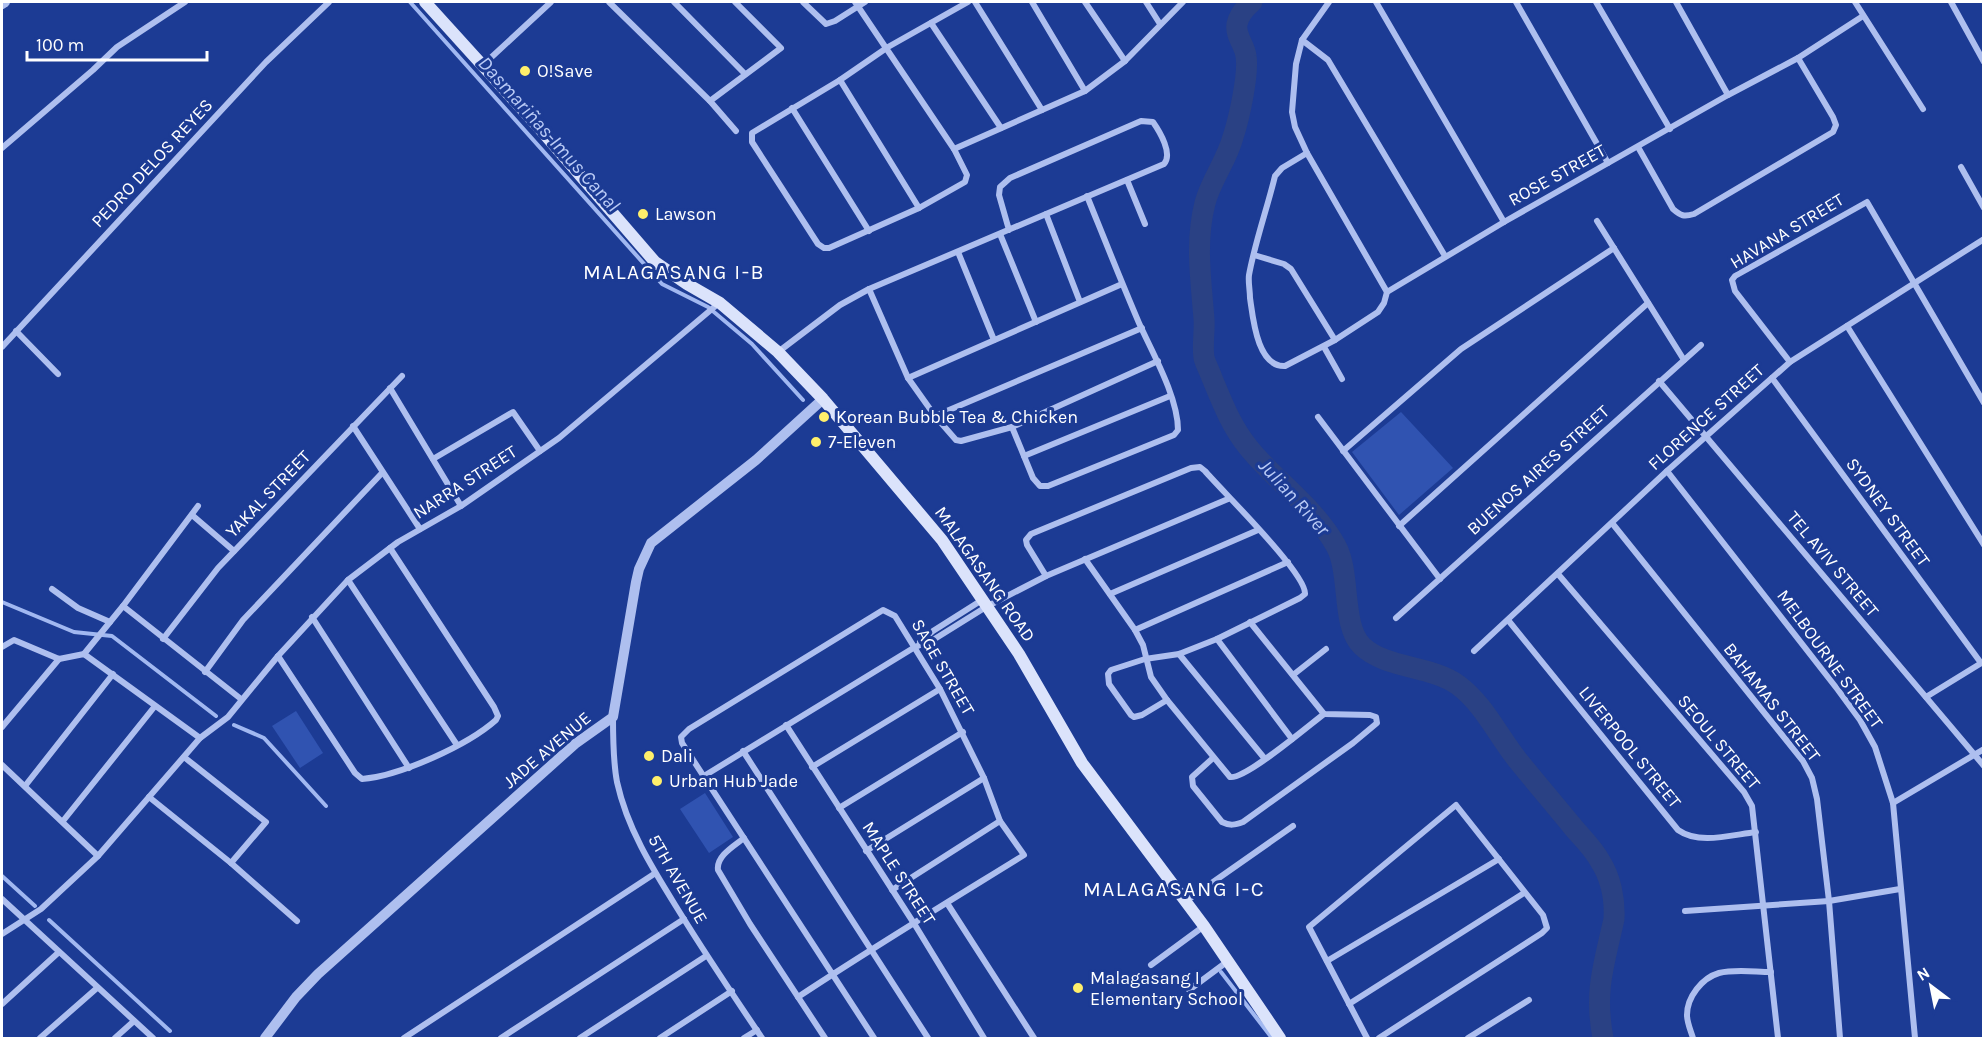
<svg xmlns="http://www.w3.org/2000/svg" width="1985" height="1040" font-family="Karla,sans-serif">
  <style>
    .green { fill: #3053b1 }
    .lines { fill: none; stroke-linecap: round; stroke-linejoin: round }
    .stream { stroke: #a1b8f1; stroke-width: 4 }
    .river { stroke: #2a4184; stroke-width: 21 }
    .minor { stroke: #aebfef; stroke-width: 6 }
    .tertiary { stroke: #aebfef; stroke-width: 10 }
    .secondary { stroke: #dbe3fb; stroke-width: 12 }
    .poi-dot { fill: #ffef6b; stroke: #1c3b94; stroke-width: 2 }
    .labels { text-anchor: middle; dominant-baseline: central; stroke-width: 6; stroke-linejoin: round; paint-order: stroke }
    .poi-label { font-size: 18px; fill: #fff; stroke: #1c3b94; text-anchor: start }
    .street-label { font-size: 18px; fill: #fff; stroke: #1c3b94 }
    .water-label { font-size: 20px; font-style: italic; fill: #bacbf6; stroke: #1c3b94 }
    .quarter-label { font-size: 21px; letter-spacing: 1.5px; fill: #fff; stroke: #1c3b94 }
  </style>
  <rect width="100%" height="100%" fill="#1c3b94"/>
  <g class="green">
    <path d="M1401 412 1453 468 1399 515 1352 452Z"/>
    <path d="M296 711 323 753 300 768 272 726Z"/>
    <path d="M705 793 733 837 709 853 680 809Z"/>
  </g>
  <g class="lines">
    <g class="stream">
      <path d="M410 2 662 284 708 307 752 344 803 400"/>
      <path d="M2 602 74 632 112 636 216 716"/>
      <path d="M234 725 264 738 326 806"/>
      <path d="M2 876 35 906"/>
      <path d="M49 920 170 1031"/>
      <path d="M1221 972 1272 1038"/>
    </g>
    <path class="river" d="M1252 2C1246 7 1239 15 1237 24 1235 36 1245 45 1246 56 1249 74 1239 119 1233 137 1227 160 1211 180 1205 203 1195 242 1201 280 1204 319 1205 331 1202 345 1204 358 1206 365 1210 372 1212 378 1222 402 1231 426 1248 447 1275 481 1314 506 1336 546 1351 573 1341 626 1362 646 1386 669 1430 665 1458 685 1485 705 1499 738 1520 763 1537 784 1555 805 1573 827 1582 838 1593 848 1600 861 1611 878 1615 900 1614 919 1604 965 1594 991 1603 1038"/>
    <g class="minor">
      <path d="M609 2 710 101 736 131"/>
      <path d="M674 2 745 74"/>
      <path d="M803 2 826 24 835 21 865 2"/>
      <path d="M855 2 954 149 967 175 965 182 919 208 829 248H824L818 244 752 142V133L840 80 888 47 968 2"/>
      <path d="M975 2 1042 110"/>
      <path d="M1032 2 1085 91"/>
      <path d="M1085 2 1125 61"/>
      <path d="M1146 2 1160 24"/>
      <path d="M1329 2 1302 40 1296 64 1292 112 1295 127 1307 153 1282 168 1275 176C1267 209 1255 242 1249 275 1248 282 1250 290 1250 298 1253 318 1257 367 1285 366L1335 340 1378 312 1384 303 1387 292 1504 222 1728 95 1798 58 1863 16"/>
      <path d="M1376 2 1504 222"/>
      <path d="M1516 2 1608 163"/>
      <path d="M1596 2 1670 129"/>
      <path d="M1676 2 1728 95"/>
      <path d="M1855 2 1923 109"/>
      <path d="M1951 2 1984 62"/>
      <path d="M931 23 1001 128"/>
      <path d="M1302 40 1328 60 1445 256"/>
      <path d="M483 65 551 2"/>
      <path d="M840 80 919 208"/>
      <path d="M710 101 781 48 735 2"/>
      <path d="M792 108 869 231"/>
      <path d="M1638 147 1673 209C1681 216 1684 217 1694 214L1833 132 1836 125 1833 117 1798 58"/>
      <path d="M2 148 93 70 117 47 185 2"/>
      <path d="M954 149 1085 91 1125 61 1183 2"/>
      <path d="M1307 153 1387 292"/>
      <path d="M1961 167 1984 208"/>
      <path d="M1127 180 1145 224"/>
      <path d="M1046 214 1080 302"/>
      <path d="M1597 221 1684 360"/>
      <path d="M1000 234 1036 322"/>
      <path d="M958 252 994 340"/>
      <path d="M1254 255 1284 264 1291 269 1335 340"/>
      <path d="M869 289 908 378 935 416 956 440 961 441 1012 427 1158 361"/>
      <path d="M1847 326 1984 545"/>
      <path d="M16 331 58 374"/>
      <path d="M2 347 266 62 329 2"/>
      <path d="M1324 347 1342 379"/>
      <path d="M778 352 840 305 869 289 1164 164C1173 154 1160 132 1153 122L1141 121 1010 178 1000 187 999 195 1009 230"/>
      <path d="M1790 362 1735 291 1732 280 1735 276 1867 202 1984 403"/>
      <path d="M908 378 1122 284"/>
      <path d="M1772 378 1981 663"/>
      <path d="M1659 381 1984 766"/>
      <path d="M390 388 461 506"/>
      <path d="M935 416 1142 328"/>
      <path d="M1318 417 1440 579"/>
      <path d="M353 426 420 529"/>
      <path d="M1012 427 1033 478 1040 486H1048L1174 435 1178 430C1178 397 1152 352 1139 323 1121 281 1104 238 1087 196"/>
      <path d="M1343 451 1461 349 1614 248"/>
      <path d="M1024 456 1170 396"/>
      <path d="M433 459 513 412 540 451"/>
      <path d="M1667 471 1838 690 1860 720 1875 747 1893 803 1915 1038"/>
      <path d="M192 515 234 551"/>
      <path d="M1612 523 1803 761 1812 778 1817 799 1829 901 1840 1038"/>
      <path d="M1399 526 1648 303"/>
      <path d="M1085 559 1135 630 1143 645 1151 677 1167 700 1230 777C1245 780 1308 726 1324 714"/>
      <path d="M1558 574 1744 792 1752 806 1778 1038"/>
      <path d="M1046 576 1027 545 1026 540 1031 534 1191 468 1200 467 1205 471C1222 491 1307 574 1305 594L1300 598 1217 639 1179 654 1145 659 1111 670 1108 674 1109 684 1131 715 1134 717 1142 715 1167 700"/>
      <path d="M348 580 457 745"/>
      <path d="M52 589 78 608 110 622"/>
      <path d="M1110 594 1258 530"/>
      <path d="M123 606 241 699"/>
      <path d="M312 617 409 768"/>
      <path d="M1396 618 1701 345"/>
      <path d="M1508 620 1678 830C1699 845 1731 835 1756 832"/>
      <path d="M1135 630 1288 562"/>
      <path d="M163 639 218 568 402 376"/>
      <path d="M1217 639 1292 739"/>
      <path d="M920 642 933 631 982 600"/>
      <path d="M2 647 14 640 59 659 84 654 200 738"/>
      <path d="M1474 651 1667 471 1790 362 1984 239"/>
      <path d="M84 654 123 606 198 506"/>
      <path d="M1179 654 1265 759"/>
      <path d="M278 656 355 773 362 779C400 776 468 745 496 720L498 716 494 707 390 548"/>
      <path d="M205 672 243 620 382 473"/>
      <path d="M1293 675 1326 649"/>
      <path d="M1926 697 1983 662"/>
      <path d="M613 718C613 739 613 761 617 782 628 832 656 874 682 916 708 958 735 998 762 1038"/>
      <path d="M786 725 915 925 984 1038"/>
      <path d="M2 727 59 659"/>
      <path d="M743 751 928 1038"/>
      <path d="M184 757 266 822 231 863"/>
      <path d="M1213 758 1192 777 1193 786 1222 822C1230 826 1235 825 1243 822L1353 743 1377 723 1376 717 1370 715 1324 714 1250 622"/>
      <path d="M2 765 98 856"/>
      <path d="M812 767 940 689"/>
      <path d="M704 776 915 647 933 640 986 607 1046 576 1228 499"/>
      <path d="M25 786 113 674"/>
      <path d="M149 797 231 863 297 921"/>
      <path d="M1893 803 1984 749"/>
      <path d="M839 808 963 732"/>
      <path d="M63 821 155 706"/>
      <path d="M744 838C734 846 716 856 718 870L750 924 825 1038"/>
      <path d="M866 851 984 778"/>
      <path d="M892 890 1000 821"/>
      <path d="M2 899 153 1038"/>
      <path d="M1186 901 1293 826"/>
      <path d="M947 903 1034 1038"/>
      <path d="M1685 911 1829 901 1900 889"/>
      <path d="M2 934 41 909 98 856 200 738 228 717 278 656 348 580 398 542 461 506 559 438 719 303"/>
      <path d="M1327 961 1499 859"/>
      <path d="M1151 965 1204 926"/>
      <path d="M1189 990 1228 961"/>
      <path d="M798 997C872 948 948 902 1024 855L1000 821 984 778 940 689 895 616 883 610 689 729 681 737 682 743 874 1038"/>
      <path d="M2 1004 59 952"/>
      <path d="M1349 1004 1524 893"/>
      <path d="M40 1038 97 988"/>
      <path d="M115 1038 134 1021"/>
      <path d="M404 1038 654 874"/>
      <path d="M501 1038 684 919"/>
      <path d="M580 1038 706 956"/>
      <path d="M660 1038 732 991"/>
      <path d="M744 1038 757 1030"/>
      <path d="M1367 1038 1309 927 1456 805 1543 915 1547 928 1542 933 1379 1038"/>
      <path d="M1468 1038 1529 1000"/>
      <path d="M1693 1038C1691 1031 1687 1023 1687 1015 1687 997 1702 978 1719 973 1735 969 1755 972 1771 972"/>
    </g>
    <g class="tertiary">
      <path d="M2 4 5 2"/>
      <path d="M265 1038 296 997 318 974 575 744 613 717 636 582 639 569 651 543 756 460 823 399"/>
    </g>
    <path class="secondary" d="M425 2 541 130 655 262 687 284 720 303 778 352 823 399 942 540 1019 654 1082 763 1204 926 1280 1038"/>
  </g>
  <g class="poi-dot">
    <circle cx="525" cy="71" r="6"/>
    <circle cx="643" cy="214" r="6"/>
    <circle cx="824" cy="417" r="6"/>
    <circle cx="816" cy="442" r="6"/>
    <circle cx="649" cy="756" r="6"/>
    <circle cx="657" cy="781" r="6"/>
    <circle cx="1078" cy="988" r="6"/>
  </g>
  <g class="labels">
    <g class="poi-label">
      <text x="537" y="71">O!Save</text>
      <text x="655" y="214">Lawson</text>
      <text x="836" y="417">Korean Bubble Tea &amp; Chicken</text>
      <text x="828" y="442">7-Eleven</text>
      <text x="661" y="756">Dali</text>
      <text x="669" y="781">Urban Hub Jade</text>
      <text x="1090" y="978">Malagasang I<tspan x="1090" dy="21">Elementary School</tspan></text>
    </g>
    <g class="street-label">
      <text transform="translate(152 163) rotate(-47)">PEDRO DELOS REYES</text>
      <text transform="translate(1557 175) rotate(-29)">ROSE STREET</text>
      <text transform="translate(1787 231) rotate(-31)">HAVANA STREET</text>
      <text transform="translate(1706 417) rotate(-42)">FLORENCE STREET</text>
      <text transform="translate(1538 470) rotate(-42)">BUENOS AIRES STREET</text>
      <text transform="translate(465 482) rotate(-33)">NARRA STREET</text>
      <text transform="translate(268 494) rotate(-46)">YAKAL STREET</text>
      <text transform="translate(1888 512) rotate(54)">SYDNEY STREET</text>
      <text transform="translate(1833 564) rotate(50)">TEL AVIV STREET</text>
      <text transform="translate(985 574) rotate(55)">MALAGASANG ROAD</text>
      <text transform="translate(1830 659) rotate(54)">MELBOURNE STREET</text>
      <text transform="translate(943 667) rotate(60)">SAGE STREET</text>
      <text transform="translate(1772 702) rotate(52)">BAHAMAS STREET</text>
      <text transform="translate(1719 742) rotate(50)">SEOUL STREET</text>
      <text transform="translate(1630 747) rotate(51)">LIVERPOOL STREET</text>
      <text transform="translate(547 750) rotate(-40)">JADE AVENUE</text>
      <text transform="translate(899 873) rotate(57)">MAPLE STREET</text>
      <text transform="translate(678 879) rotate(60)">5TH AVENUE</text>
    </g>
    <g class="water-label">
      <text transform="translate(549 134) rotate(48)">Dasmariñas-Imus Canal</text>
      <text transform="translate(1294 497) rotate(48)">Julian River</text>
    </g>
    <g class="quarter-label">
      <text x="674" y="272">MALAGASANG I-B</text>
      <text x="1174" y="889">MALAGASANG I-C</text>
    </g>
  </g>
  <rect width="1985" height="1040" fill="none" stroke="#ffffff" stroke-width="6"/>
  <g transform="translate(1931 986) rotate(328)" stroke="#1c3b94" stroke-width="4.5" paint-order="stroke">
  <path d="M0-4.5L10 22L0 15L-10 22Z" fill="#ffffff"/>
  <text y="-9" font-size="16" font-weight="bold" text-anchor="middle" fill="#ffffff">N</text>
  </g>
  <path d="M27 51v9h180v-9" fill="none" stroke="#ffffff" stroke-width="3"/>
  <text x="36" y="51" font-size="18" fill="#ffffff" stroke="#1c3b94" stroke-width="4.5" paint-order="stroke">100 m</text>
</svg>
